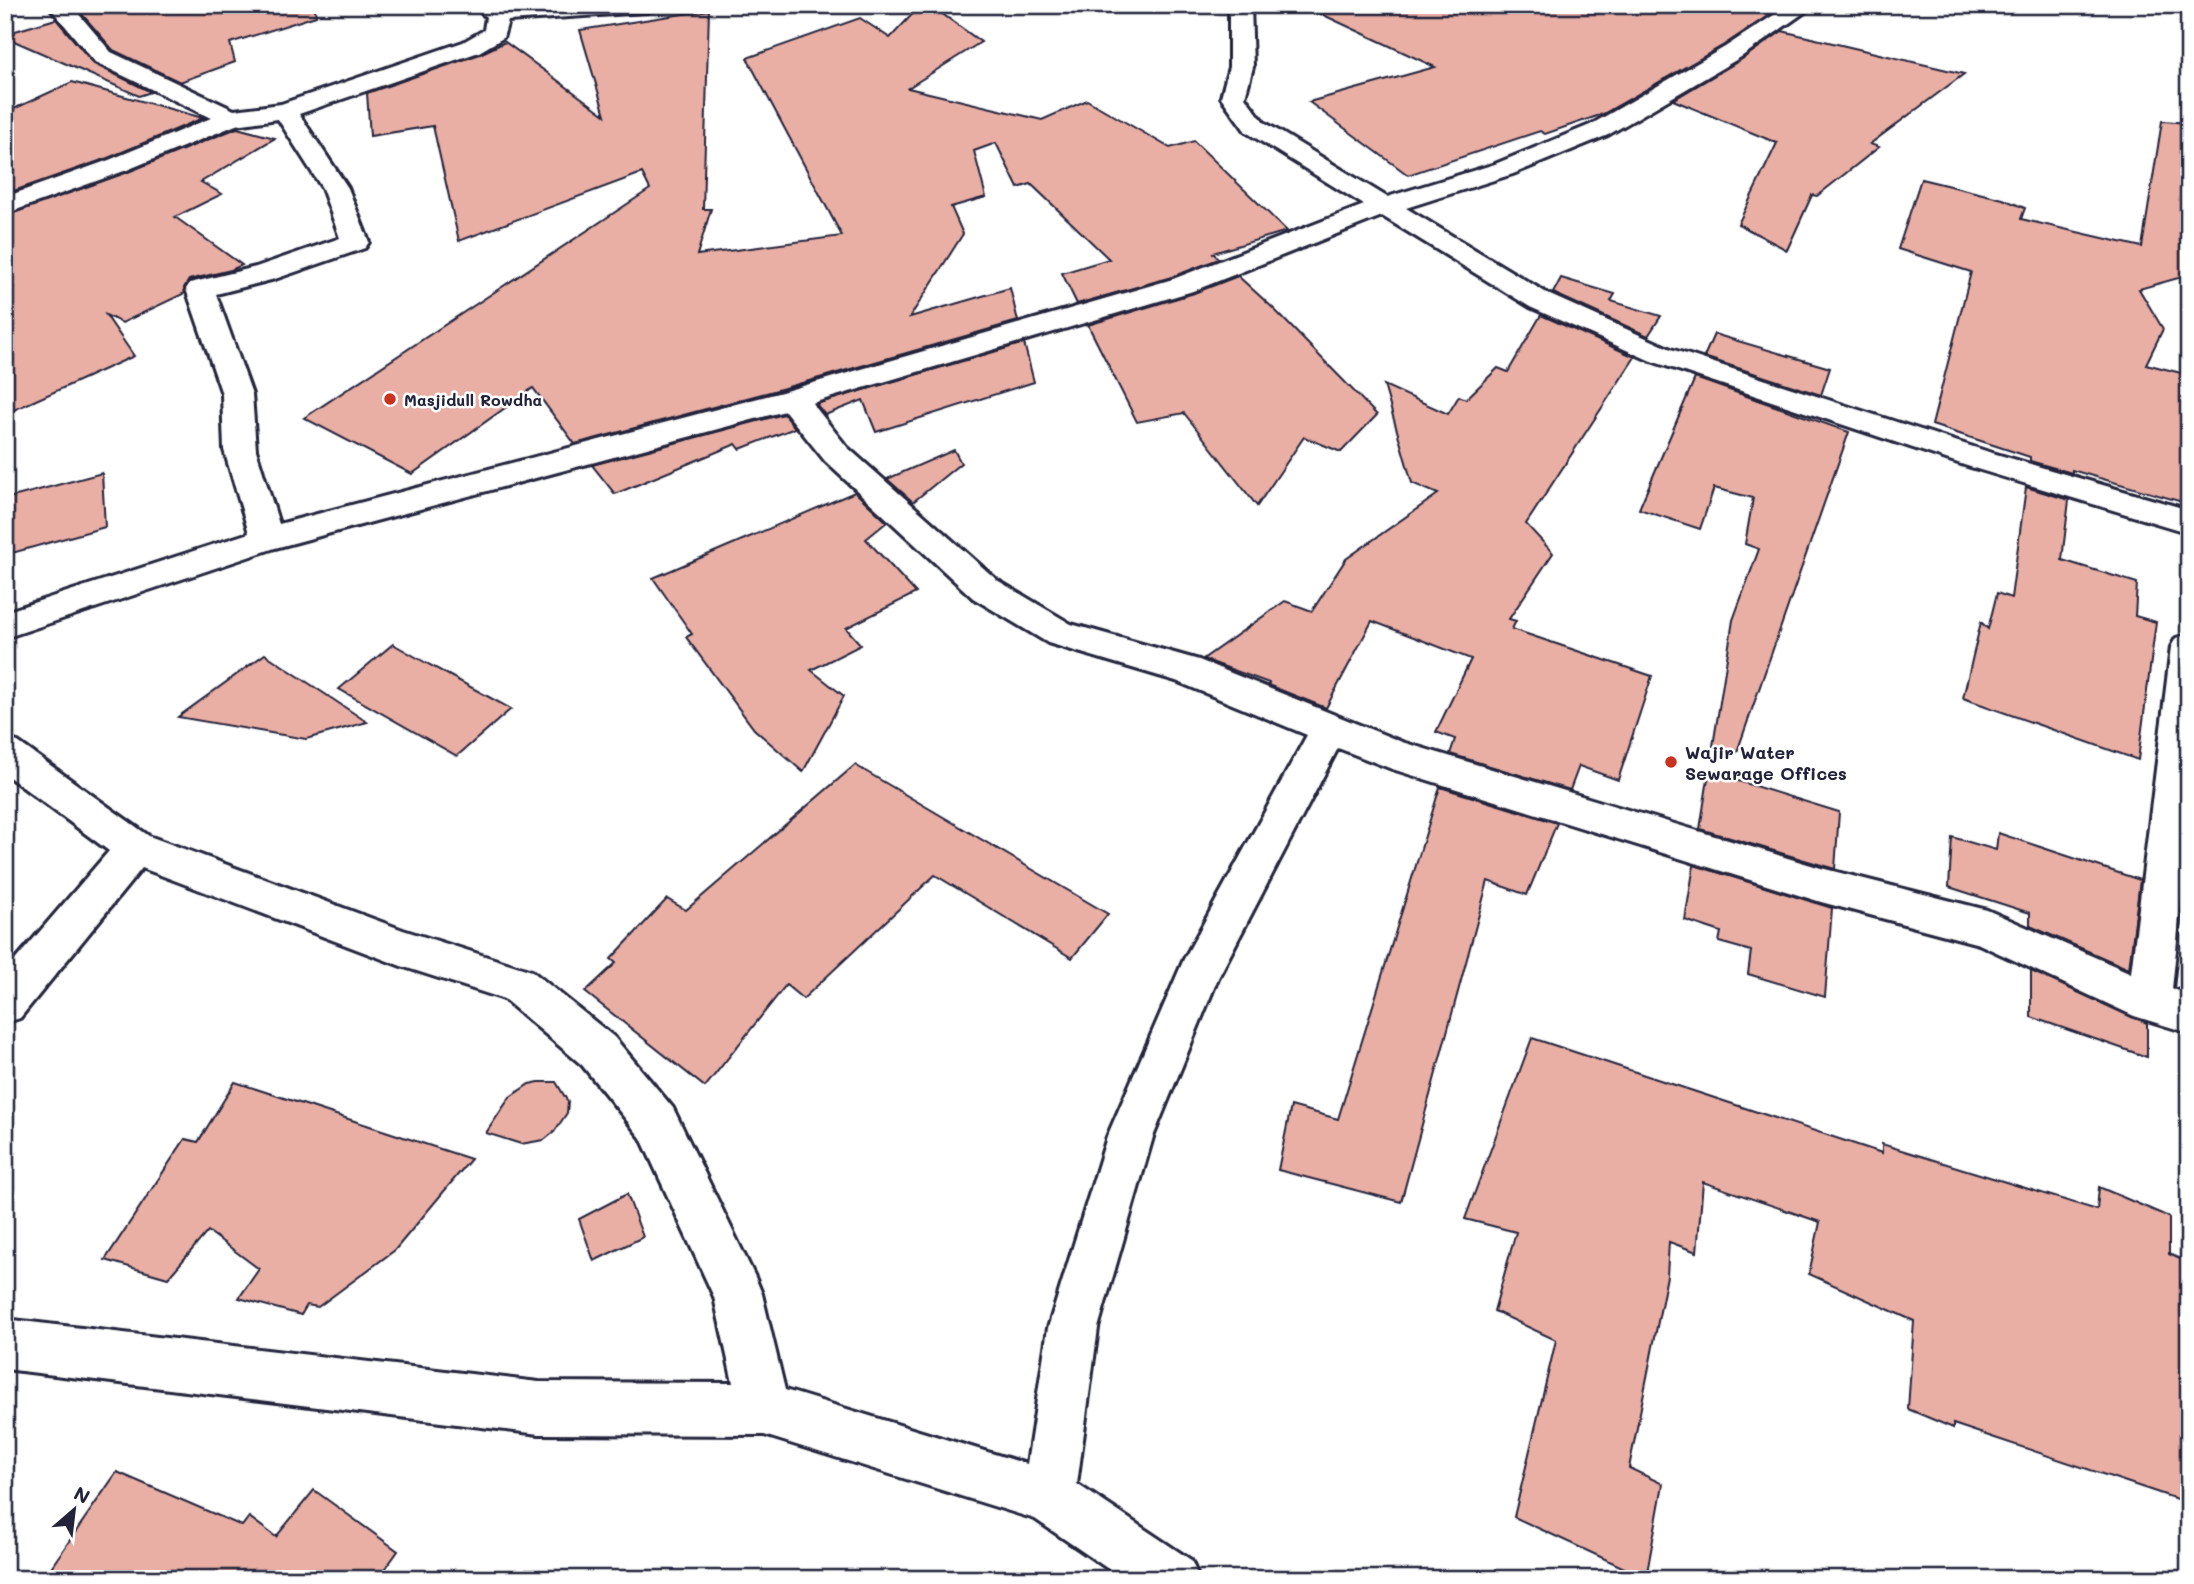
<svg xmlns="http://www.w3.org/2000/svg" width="2194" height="1584" font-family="Mali,sans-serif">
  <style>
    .building { fill: #e9afa5; stroke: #22223b; stroke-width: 2 }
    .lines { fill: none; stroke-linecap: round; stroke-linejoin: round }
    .minor-casing { stroke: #22223b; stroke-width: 6 }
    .minor { fill: #fff; fill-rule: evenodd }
    .poi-dot { fill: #c8321e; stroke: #fff; stroke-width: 2.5 }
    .labels { text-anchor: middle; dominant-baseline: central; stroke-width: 5; stroke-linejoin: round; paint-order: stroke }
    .far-poi-label { font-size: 16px; font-weight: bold; fill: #22223b; stroke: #fff; text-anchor: start }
    .poi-label { font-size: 18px; font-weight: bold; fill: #22223b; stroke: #fff; text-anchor: start }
  </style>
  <rect width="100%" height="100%" fill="#fff"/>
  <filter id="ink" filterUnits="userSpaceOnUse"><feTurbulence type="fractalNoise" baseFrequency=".0143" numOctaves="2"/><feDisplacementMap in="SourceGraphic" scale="14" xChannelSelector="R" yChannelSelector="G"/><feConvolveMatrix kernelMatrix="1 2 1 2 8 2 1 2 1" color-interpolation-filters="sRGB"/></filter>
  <g filter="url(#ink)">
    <g class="building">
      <path d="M102 5H314L316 16 230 43 235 62 180 82 113 50 80 12Z"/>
      <path d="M921 5H930L981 42 908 88 1042 120 1087 100 1170 148 1194 141 1287 231 1213 253 1219 259 1172 277 1077 304 1062 273 1109 259 1031 184 1018 188 996 143 974 151 986 197 951 207 963 234 910 317 1010 288 1018 321 781 389 575 444 533 388 412 474 304 418 650 189 642 173 459 241 433 126 370 136 367 93 480 54 505 42 605 115 580 30 709 10 703 209H711L697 255 842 236 747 58 860 18 890 38Z"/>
      <path d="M1302 5H1784L1724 45 1603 114 1545 134 1540 131 1408 175 1309 102 1435 67Z"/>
      <path d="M56 19 94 64 151 92 139 96 5 37V34Z"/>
      <path d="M1782 31 1964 74 1870 144 1879 147 1817 196 1812 195 1787 250 1738 224 1777 143 1673 100 1742 59Z"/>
      <path d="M72 82 203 118 108 158 5 194V113Z"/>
      <path d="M2162 121 2189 123V275L2139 289 2163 329 2146 364 2189 375V504L2072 470V473L2030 461V457L1932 425 1971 272 1898 249 1921 179 2003 199 2025 208 2021 219 2142 247Z"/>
      <path d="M237 128 275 138 201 182 222 194 175 217 242 265 231 270 189 280 184 288 185 293 122 323 106 315 134 356 5 414V216L128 172Z"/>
      <path d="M1238 276 1274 309 1377 415 1341 452 1304 437 1257 506 1184 413 1137 422 1088 325 1194 293Z"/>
      <path d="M1561 278 1615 294 1611 301 1661 316 1648 336 1553 293Z"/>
      <path d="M1541 315 1635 357 1526 524 1553 553 1509 619 1516 621 1512 629 1652 676 1618 780 1579 766 1570 790 1450 754 1455 739 1436 732 1471 659 1372 621 1326 708 1268 685 1269 683 1203 659 1285 601 1312 611 1346 559 1438 494 1412 483 1384 385 1448 414 1459 396 1466 399 1498 368 1508 372Z"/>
      <path d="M1714 334 1830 368 1821 395 1704 357Z"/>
      <path d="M1024 343 1034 382 876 432 863 400 825 415 816 404Z"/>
      <path d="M1695 378 1849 432 1737 752 1713 746 1733 620 1759 549 1745 544 1753 498 1714 488 1700 529 1639 509Z"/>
      <path d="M784 414 795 428 740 449 736 444 615 494 592 465Z"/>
      <path d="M954 450 961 463 913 502 887 479Z"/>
      <path d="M102 473 105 527 5 555V499Z"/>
      <path d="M2026 487 2069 500 2062 560 2137 583 2135 616 2156 622 2138 760 1963 698 1981 622 1988 629 1997 593 2011 598Z"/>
      <path d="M855 492 887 522 866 539 916 593 846 628 861 645 811 670 844 696 803 772 754 729 686 637 692 634 653 578Z"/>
      <path d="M393 644 428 664 511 709 457 756 339 689Z"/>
      <path d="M265 654 367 722 306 739 178 717Z"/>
      <path d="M855 765 1108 914 1072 958 935 875 803 999 786 985 705 1087 585 992 616 963 611 959 667 899 686 910Z"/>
      <path d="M1709 772 1839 812 1835 869 1700 829Z"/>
      <path d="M1440 787 1557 823 1527 895 1488 881 1401 1202 1278 1170 1291 1106 1338 1119Z"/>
      <path d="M1998 833 2140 880 2129 969 2030 926V913L1949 887 1952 837 1996 850Z"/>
      <path d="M1694 865 1832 908 1825 997 1748 974 1751 951 1719 942 1721 932 1685 920Z"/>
      <path d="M2031 971 2147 1023V1057L2031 1017Z"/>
      <path d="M1532 1038 1882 1153V1144L2097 1210 2099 1187 2169 1217V1254L2189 1263V1503L1953 1424V1428L1908 1409 1914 1321 1809 1274 1820 1222 1703 1182 1697 1252 1669 1242 1667 1276 1629 1468 1663 1484 1646 1578 1514 1517 1556 1340 1494 1311 1516 1232 1465 1219Z"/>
      <path d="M235 1082 471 1159 395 1250 318 1307 307 1305 301 1315 239 1298 259 1269 208 1231 168 1278 105 1260 185 1139 198 1142Z"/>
      <path d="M539 1082H556L568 1102 567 1113 554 1132 544 1140 521 1144 486 1133 510 1097 529 1084Z"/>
      <path d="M627 1194 643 1237 594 1261 579 1219Z"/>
      <path d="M117 1472 242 1526 249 1517 276 1537 314 1490 398 1551 378 1579H43Z"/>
    </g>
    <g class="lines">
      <g class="minor-casing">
        <path id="minor" d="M48 5H71L111 52 234 110 281 104 463 42 484 30 486 17 473 5H498L502 8 657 5 654 10 646 12 508 21 503 38 479 52 299 114 348 188 369 242 365 248 275 279 216 294 252 394 256 450 279 524 782 392 1173 279 1364 205 1246 132 1221 97 1229 67V5H1251L1253 67 1245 97 1264 122 1387 197 1495 164 1590 125 1725 47 1789 5H1815L1741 57 1608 135 1513 174 1406 208 1550 295 1671 349 1989 452 2189 510V533L1967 466 1651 361 1530 307 1382 216 1193 291 812 403 847 447 997 580 1071 624 1199 660 1402 742 1821 868 1987 910 2131 973 2171 647 2176 638 2189 634V823L2172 989 2189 994V1033L2134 1016 1979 944 1821 902 1392 769 1338 748 1218 978 1153 1137 1098 1328 1077 1484 1191 1560 1199 1579H1123L1035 1519 764 1435 539 1434 5 1369V1319L539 1382 733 1383 714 1297 641 1138 582 1065 504 999 401 966 142 868 20 1018 5 1023V972L109 851 5 774V738L18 742 149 836 403 930 532 971 614 1037 673 1108 755 1277 762 1294 785 1390 1027 1464 1048 1328 1107 1137 1184 959 1307 735 1176 681 1048 643 973 598 825 461 785 411 275 548 5 638V612L249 533 224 450 222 394 186 289 190 283 256 267 340 238 322 188 278 119 236 125 127 170 5 214V197L109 160 211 118 95 62Z"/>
      </g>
      <use href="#minor" class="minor"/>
    </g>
  </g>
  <g class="poi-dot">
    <circle cx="390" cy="399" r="7"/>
    <circle cx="1671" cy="762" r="7"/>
  </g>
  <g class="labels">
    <g class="far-poi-label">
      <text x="404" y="399">Masjidull Rowdha</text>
    </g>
    <g class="poi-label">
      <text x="1685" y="752">Wajir Water<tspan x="1685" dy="21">Sewarage Offices</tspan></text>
    </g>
  </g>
  <rect width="2194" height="1584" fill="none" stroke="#fff" stroke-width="28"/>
  <rect x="14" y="14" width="2166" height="1556" fill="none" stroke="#22223b" stroke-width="2.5" filter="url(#ink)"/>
  <g transform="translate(74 1510) rotate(28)" stroke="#ffffff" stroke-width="5" paint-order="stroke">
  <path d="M0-5L12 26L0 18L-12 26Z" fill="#22223b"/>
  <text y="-10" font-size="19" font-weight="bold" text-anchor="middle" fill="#22223b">N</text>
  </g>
</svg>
